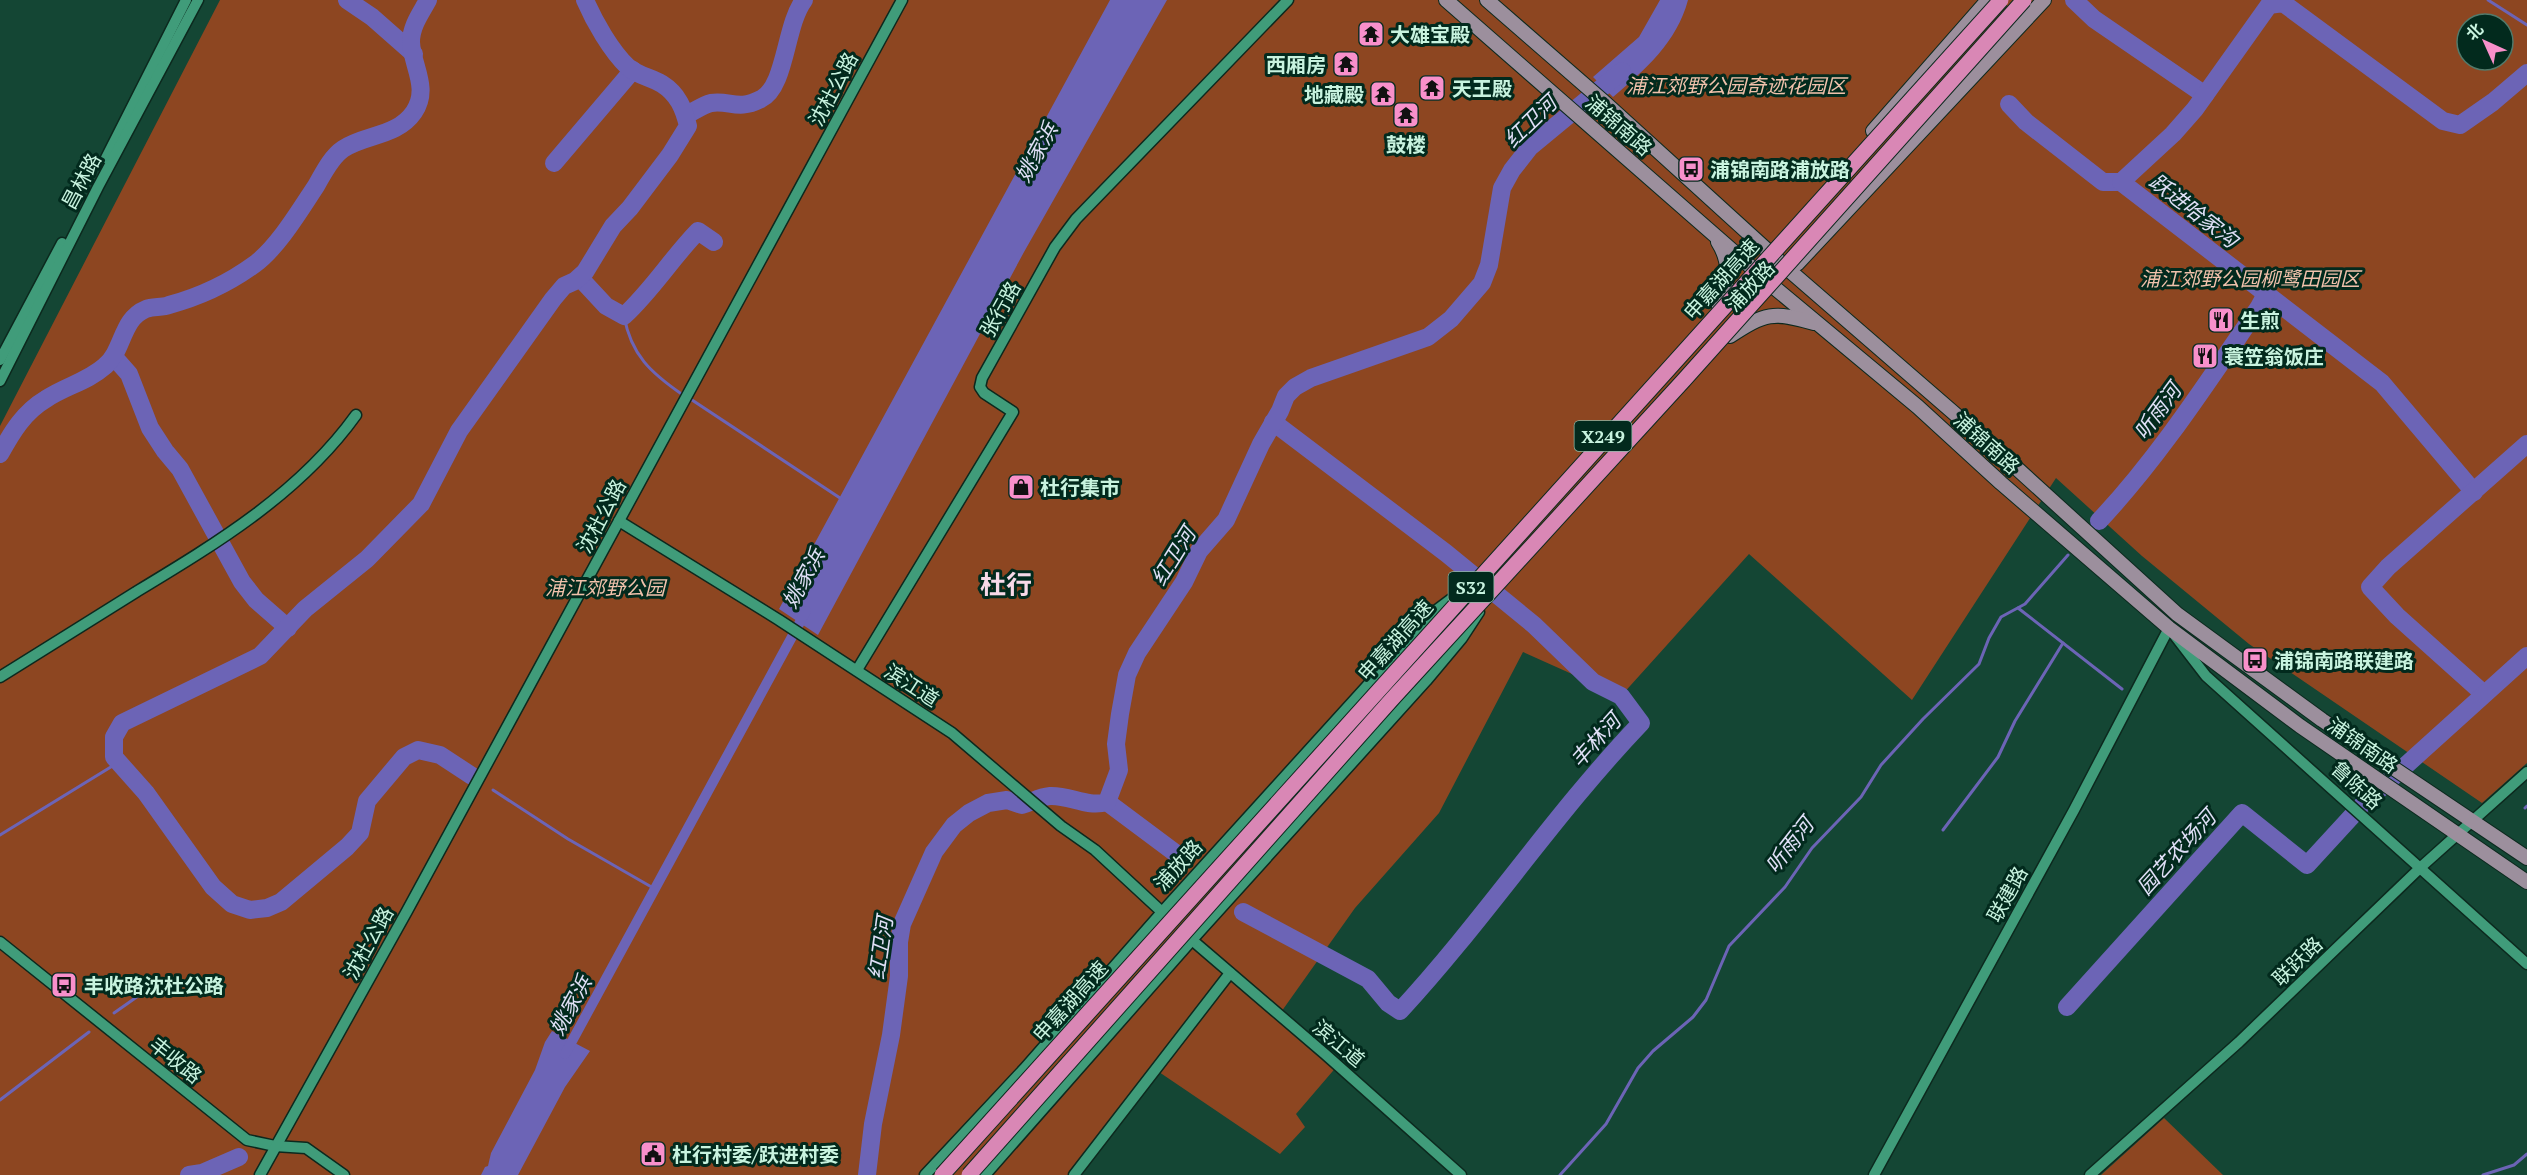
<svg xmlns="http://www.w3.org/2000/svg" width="2527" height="1175" font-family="'PT Serif','Noto Sans SC',serif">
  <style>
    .green { fill: #8d4621; fill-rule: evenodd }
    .water { fill: #6c64b6 }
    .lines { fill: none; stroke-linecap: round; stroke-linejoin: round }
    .stream { stroke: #6c64b6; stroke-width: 3 }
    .canal { stroke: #6c64b6; stroke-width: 10 }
    .river { stroke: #6c64b6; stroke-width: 18 }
    .minor-casing { stroke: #0c291e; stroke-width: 13 }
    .major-casing { stroke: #0c291e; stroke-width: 16 }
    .minor { stroke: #409c7a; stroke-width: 10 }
    .major { stroke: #9c8f9d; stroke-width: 14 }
    .highway-bridge-casing { stroke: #0c291e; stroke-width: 17; stroke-linecap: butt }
    .highway-bridge { stroke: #d987b5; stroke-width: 15 }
    .labels { text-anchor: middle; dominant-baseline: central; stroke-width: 6; stroke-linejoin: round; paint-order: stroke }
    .shield { fill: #022a1d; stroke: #8db7a5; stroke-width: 1.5 }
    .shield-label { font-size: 18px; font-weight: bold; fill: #c8f3df }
    .poi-label { font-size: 20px; font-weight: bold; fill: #c8f3df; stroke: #022a1d; text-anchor: start }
    .park-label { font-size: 20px; font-style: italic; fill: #f0c1ab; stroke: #022a1d }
    .street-label { font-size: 20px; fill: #c8f3df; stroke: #022a1d }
    .water-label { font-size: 21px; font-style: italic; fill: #e0e0f7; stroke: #022a1d }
    .district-label { font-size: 26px; font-weight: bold; fill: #f8d9e8; stroke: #022a1d }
  </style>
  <rect width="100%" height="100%" fill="#144634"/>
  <g class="green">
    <path d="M220 0H2527V763L2482 803 2249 644 2142 556 2056 478 1912 700 1749 554 1621 696 1523 652 1439 813 1355 908 1279 1015 1338 1065 1296 1114 1305 1127 1280 1154 1159 1072 1074 1175H0V426ZM2467 24H2503V60H2467Z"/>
    <path d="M2164 1118 2223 1175H2101Z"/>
  </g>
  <g class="water">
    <path d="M1110 0H1167L1024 252 818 635 779 609Z"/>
    <path d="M1660 0H1688C1677 42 1645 70 1613 97L1593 77 1639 37Z"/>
    <path d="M552 1031 590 1051 565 1087 518 1175H481L485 1167 488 1166 491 1153 535 1070 545 1042Z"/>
  </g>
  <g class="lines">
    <g class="stream">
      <path d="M2488 0 2527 25"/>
      <path d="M624 316C631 355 651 373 683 395"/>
      <path d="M689 398 840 498"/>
      <path d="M2018 608 2122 689"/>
      <path d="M493 790 568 839 655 889"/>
      <path d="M2525 808 2527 806"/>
      <path d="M1943 830 1998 757 2015 721 2063 643"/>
      <path d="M0 835 119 762"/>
      <path d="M114 1013 151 987"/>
      <path d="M0 1100 89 1032"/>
      <path d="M1560 1175 1606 1124 1638 1068 1653 1051 1693 1017 1706 1000 1729 946 1785 887 1812 848 1861 797 1881 765 1923 719 1979 664 1989 638 2001 617 2025 604 2068 555"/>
      <path d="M2483 1175 2514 1165 2527 1154"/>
    </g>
    <path class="canal" d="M565 1054 806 611"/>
    <g class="river">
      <path d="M347 0 372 17 414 54"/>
      <path d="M2074 0 2094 19 2205 95"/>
      <path d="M2009 104 2026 122 2103 182H2121"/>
      <path d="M686 115C693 112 703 105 711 103 730 100 738 111 761 99 786 87 785 25 804 0"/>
      <path d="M554 163 633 70"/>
      <path d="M580 278 606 306 624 316C653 289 671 259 698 231L714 242"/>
      <path d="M114 357 129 374 150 428 165 451 180 469 242 582 256 600 288 628"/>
      <path d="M0 454C12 432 24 412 46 399 65 386 87 382 105 366 124 350 121 319 146 309 153 306 162 308 169 305 199 297 229 283 255 264 278 247 300 210 316 186 323 174 331 157 343 149 365 134 397 137 414 112 430 88 412 66 411 42 411 26 421 13 428 0"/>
      <path d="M2474 492 2382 383 2121 182 2173 134 2195 109 2269 5 2283 3 2443 121 2460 125 2493 102 2527 73"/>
      <path d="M2099 521C2160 456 2208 381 2259 307L2266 294"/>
      <path d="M2484 694 2397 616 2370 587 2388 567 2527 444"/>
      <path d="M472 776 440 755 418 750 404 757 367 801 360 833 347 847 281 902 267 908 250 910 232 904 213 887 146 793 114 757V737L122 723 260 656 305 609 367 559 421 504 459 431 553 299 564 286 575 281 585 272 613 226 630 208 670 155 688 126C684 109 678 94 662 84 651 77 638 76 628 67 611 51 594 21 585 0"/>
      <path d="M1107 802 1178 855"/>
      <path d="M2363 804 2527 656"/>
      <path d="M1243 912 1368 979 1388 1003 1400 1011C1485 919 1554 814 1641 723L1621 696 1593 682 1534 625 1446 553 1273 422"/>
      <path d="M2067 1007 2242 813 2307 865 2352 816"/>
      <path d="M189 1175 202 1173 239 1157"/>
      <path d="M867 1175 873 1124 891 1035 899 976V942L902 924 934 852 954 825 969 813 988 803 1007 800 1022 805C1032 802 1039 797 1050 796 1070 795 1087 808 1107 802L1119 770 1116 744 1120 714 1127 675 1137 653 1184 582 1199 551 1226 520 1261 444 1280 411 1286 396 1295 387 1311 378 1428 337 1451 319 1482 283 1489 265 1502 188 1512 170 1530 147 1622 71"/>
    </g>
    <g class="minor-casing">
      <g id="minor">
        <path d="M106 158 186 0"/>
        <path d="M0 360 62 243"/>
        <path d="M0 381 98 187 198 0"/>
        <path d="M619 521 779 620 952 733 1061 826 1095 850 1162 912"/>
        <path d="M857 670 1013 412 984 393 980 387 982 378 1055 247 1076 219 1288 0"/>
        <path d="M0 677C45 649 91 620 136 592 217 543 300 493 356 415"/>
        <path d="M1192 940 1325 1054 1461 1175"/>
        <path d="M0 942 247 1140 275 1146 306 1148 344 1175"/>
        <path d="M260 1175 407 911 902 0"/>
        <path d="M925 1175 1024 1069 1162 912 1434 612 1462 591"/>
        <path d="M985 1175 1192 940 1426 681 1462 638 1479 612"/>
        <path d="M1074 1175 1230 973"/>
        <path d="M1874 1175 2074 810 2169 628 2206 676 2527 964"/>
        <path d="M2090 1175 2239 1042 2421 867 2527 772"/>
      </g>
    </g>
    <g class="major-casing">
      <g id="major">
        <path d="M1446 0 1775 288 1918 407 2001 483 2169 628 2300 726 2527 882"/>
        <path d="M1487 0 1603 101 1790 271 2000 453 2177 614 2322 720 2527 858"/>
        <path d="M1873 131 1988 0"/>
        <path d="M1718 242C1732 264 1728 282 1719 306"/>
        <path d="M1797 264 2044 0"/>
        <path d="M1730 336C1765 313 1773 311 1814 323"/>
      </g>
    </g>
    <use href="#minor" class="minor"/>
    <use href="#major" class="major"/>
    <g class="highway-bridge-casing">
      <g id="highway-bridge">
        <path d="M942 1175 2001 0"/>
        <path d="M969 1175 1392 699 1684 380 2024 0"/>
      </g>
    </g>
    <use href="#highway-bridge" class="highway-bridge"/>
  </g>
  <defs>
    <g id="temple-square" transform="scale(1.35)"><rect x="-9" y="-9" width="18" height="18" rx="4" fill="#f890cb" stroke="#022a1d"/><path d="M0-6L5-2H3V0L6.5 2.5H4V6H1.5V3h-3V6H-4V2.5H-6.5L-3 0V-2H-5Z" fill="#111"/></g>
    <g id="bus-square" transform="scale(1.35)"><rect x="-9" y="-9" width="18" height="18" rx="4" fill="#f890cb" stroke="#022a1d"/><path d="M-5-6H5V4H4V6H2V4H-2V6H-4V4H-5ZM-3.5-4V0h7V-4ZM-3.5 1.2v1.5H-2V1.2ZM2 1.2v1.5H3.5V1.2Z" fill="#111"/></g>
    <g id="restaurant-square" transform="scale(1.35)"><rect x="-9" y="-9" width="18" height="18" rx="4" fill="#f890cb" stroke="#022a1d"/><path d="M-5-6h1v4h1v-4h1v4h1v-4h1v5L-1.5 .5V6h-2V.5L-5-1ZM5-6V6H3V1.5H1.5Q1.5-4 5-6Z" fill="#111"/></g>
    <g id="shop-square" transform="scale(1.35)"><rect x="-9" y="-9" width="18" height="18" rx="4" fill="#f890cb" stroke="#022a1d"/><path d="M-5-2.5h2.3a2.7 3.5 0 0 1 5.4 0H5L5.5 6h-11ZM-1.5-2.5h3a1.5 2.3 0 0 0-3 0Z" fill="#111"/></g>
    <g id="civic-square" transform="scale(1.35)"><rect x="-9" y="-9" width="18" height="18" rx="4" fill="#f890cb" stroke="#022a1d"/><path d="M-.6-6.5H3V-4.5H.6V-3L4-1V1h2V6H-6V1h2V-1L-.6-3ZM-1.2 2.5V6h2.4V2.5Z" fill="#111"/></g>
  </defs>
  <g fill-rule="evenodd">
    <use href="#temple-square" x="1371" y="34"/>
    <use href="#temple-square" x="1346" y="64"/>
    <use href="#temple-square" x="1432" y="88"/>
    <use href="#temple-square" x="1383" y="94"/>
    <use href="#temple-square" x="1406" y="115"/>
    <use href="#bus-square" x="1691" y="169"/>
    <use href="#restaurant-square" x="2221" y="320"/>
    <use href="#restaurant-square" x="2205" y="356"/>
    <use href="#shop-square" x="1021" y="487"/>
    <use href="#bus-square" x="2255" y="660"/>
    <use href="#bus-square" x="64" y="985"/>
    <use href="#civic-square" x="653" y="1154"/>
  </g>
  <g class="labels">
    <g class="shield">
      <rect x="1574.5" y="421" width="57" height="30" rx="4.5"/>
      <rect x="1448.5" y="572" width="45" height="30" rx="4.5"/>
    </g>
    <g class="shield-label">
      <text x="1603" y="436">X249</text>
      <text x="1471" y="587">S32</text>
    </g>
    <g class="poi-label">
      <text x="1390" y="34">大雄宝殿</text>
      <text x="1326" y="64" text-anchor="end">西厢房</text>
      <text x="1452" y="88">天王殿</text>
      <text x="1364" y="94" text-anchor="end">地藏殿</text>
      <text x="1406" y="144" text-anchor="middle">鼓楼</text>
      <text x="1710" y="169">浦锦南路浦放路</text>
      <text x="2240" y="320">生煎</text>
      <text x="2224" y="356">蓑笠翁饭庄</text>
      <text x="1040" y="487">杜行集市</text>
      <text x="2274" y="660">浦锦南路联建路</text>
      <text x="84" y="985">丰收路沈杜公路</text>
      <text x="672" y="1154">杜行村委/跃进村委</text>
    </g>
    <g class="park-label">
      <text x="1736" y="85">浦江郊野公园奇迹花园区</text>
      <text x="2250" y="278">浦江郊野公园柳鹭田园区</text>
      <text x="605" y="587">浦江郊野公园</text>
    </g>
    <g class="street-label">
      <text transform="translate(833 89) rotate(-62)">沈杜公路</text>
      <text transform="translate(1619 125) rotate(41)">浦锦南路</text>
      <text transform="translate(81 181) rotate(-62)">昌林路</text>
      <text transform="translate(1721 279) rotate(-48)">申嘉湖高速</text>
      <text transform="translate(1750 286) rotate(-47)">浦放路</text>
      <text transform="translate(1000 309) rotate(-61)">张行路</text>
      <text transform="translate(1987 443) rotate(42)">浦锦南路</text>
      <text transform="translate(601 516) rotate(-62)">沈杜公路</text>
      <text transform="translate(1395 640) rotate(-48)">申嘉湖高速</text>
      <text transform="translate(912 685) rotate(33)">滨江道</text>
      <text transform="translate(2363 745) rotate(35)">浦锦南路</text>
      <text transform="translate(2357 785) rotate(42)">鲁陈路</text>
      <text transform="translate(1178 865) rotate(-48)">浦放路</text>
      <text transform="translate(2007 894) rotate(-61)">联建路</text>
      <text transform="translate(368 943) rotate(-61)">沈杜公路</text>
      <text transform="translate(2297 961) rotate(-44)">联跃路</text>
      <text transform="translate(1070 1001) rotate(-48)">申嘉湖高速</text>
      <text transform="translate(1339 1043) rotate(40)">滨江道</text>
      <text transform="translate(176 1060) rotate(39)">丰收路</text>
    </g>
    <g class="water-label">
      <text transform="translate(1530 121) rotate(-44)">红卫河</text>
      <text transform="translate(1036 152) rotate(-61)">姚家浜</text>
      <text transform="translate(2194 210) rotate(38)">跃进哈家沟</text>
      <text transform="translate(2157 411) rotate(-54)">听雨河</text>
      <text transform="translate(1173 556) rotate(-58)">红卫河</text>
      <text transform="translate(803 578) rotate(-61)">姚家浜</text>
      <text transform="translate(1595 740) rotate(-48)">丰林河</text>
      <text transform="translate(1789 845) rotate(-52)">听雨河</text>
      <text transform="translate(2176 852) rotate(-48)">园艺农场河</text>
      <text transform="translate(880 948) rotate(-82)">红卫河</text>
      <text transform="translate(570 1005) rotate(-61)">姚家浜</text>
    </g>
    <g class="district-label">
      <text x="1006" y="584">杜行</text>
    </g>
  </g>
  <g transform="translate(2485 42) rotate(315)"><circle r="28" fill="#022a1d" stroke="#517a6b" stroke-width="1.5"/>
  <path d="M0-4.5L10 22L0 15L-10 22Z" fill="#f890cb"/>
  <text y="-9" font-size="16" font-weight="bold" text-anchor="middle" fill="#c8f3df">北</text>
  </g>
</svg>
